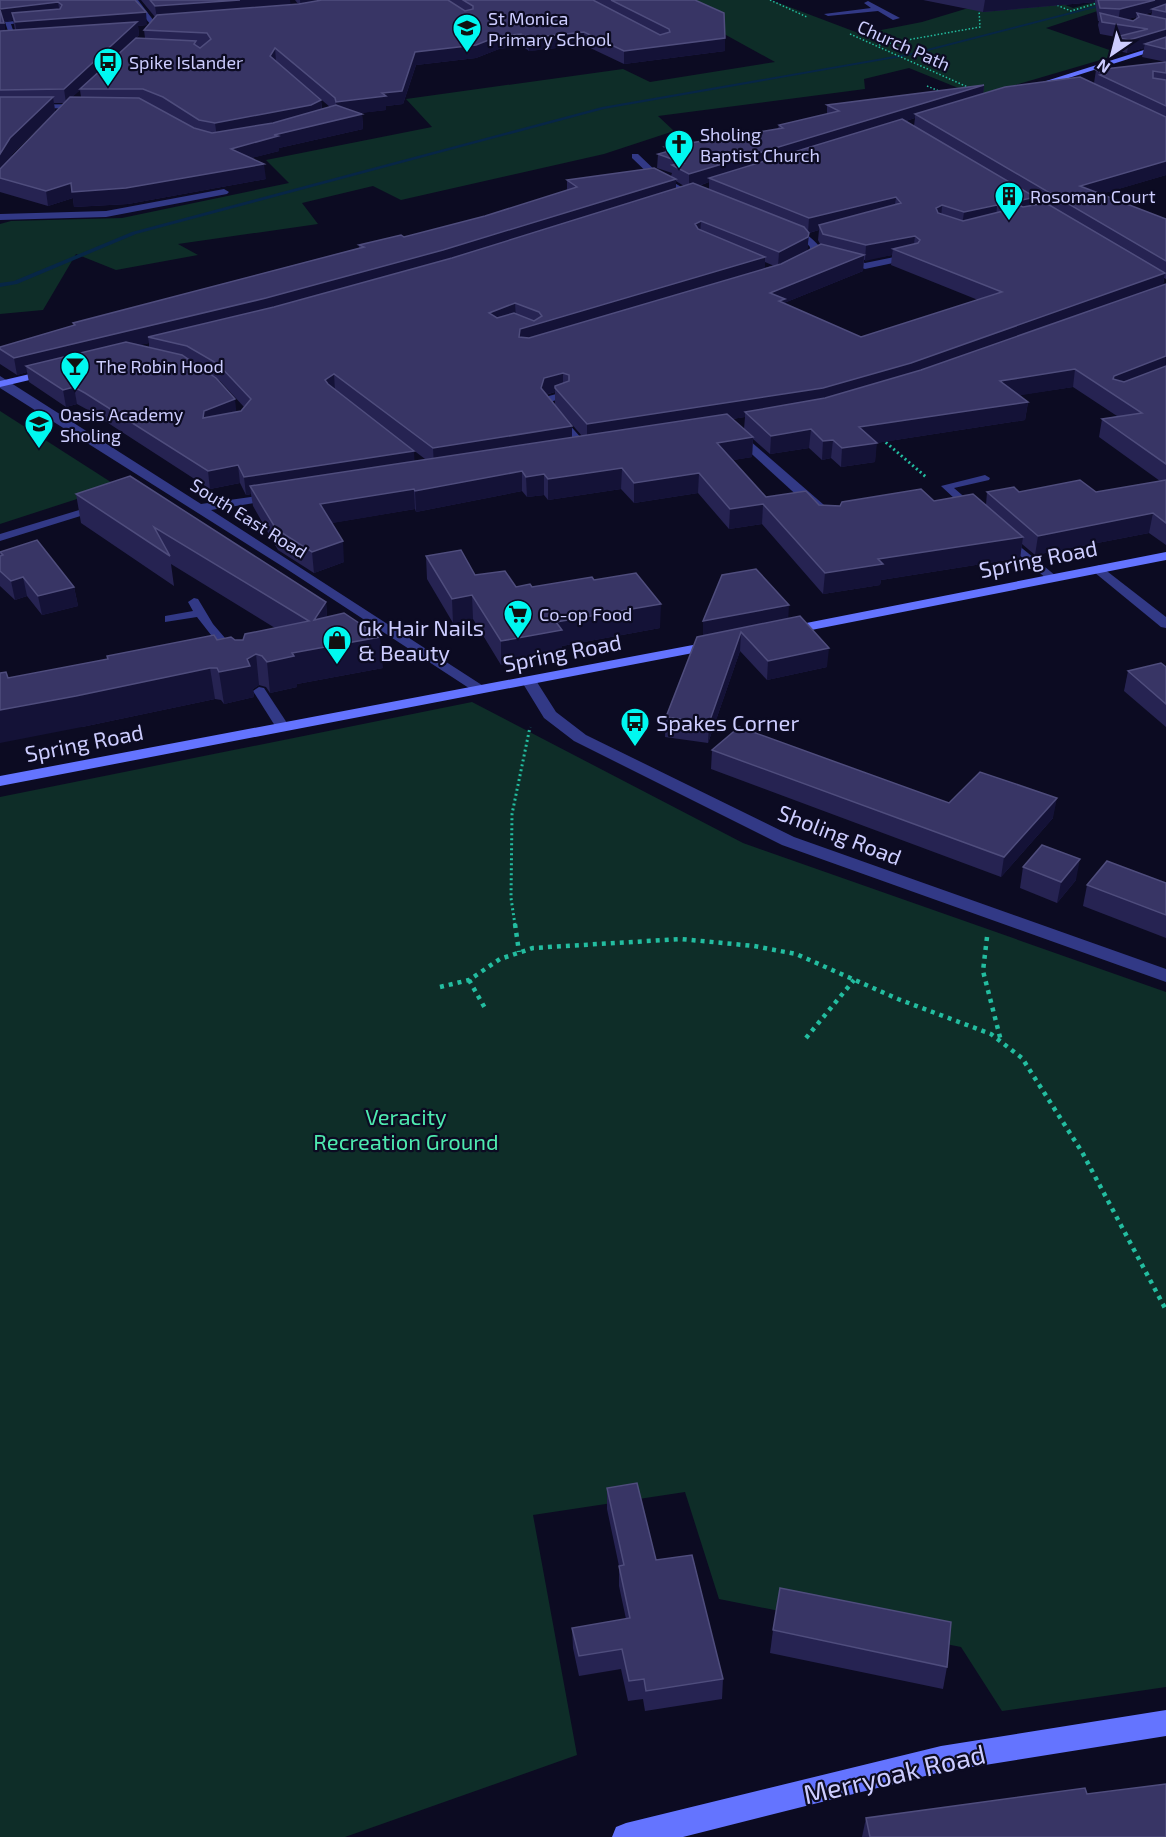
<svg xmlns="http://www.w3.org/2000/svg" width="1166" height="1837" font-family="'Exo 2',sans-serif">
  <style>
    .green { fill: #0e2d28 }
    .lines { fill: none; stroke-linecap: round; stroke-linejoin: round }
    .stream { fill: #072646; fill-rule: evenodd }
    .path-far2 { stroke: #23bda0; stroke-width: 1.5; stroke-dasharray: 1.5 2; stroke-linecap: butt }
    .path-far1 { stroke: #23bda0; stroke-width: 3; stroke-dasharray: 2 3; stroke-linecap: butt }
    .path { stroke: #23bda0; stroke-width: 4.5; stroke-dasharray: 4 5; stroke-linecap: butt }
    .lane { fill: #323986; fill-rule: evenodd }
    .street { fill: #323986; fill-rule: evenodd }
    .secondary { fill: #6474ff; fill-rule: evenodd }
    .wall { fill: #262352; fill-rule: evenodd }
    .shaded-wall { fill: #141237 }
    .building { fill: #383565; stroke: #4f4d7d; stroke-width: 1.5; fill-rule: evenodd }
    .labels { text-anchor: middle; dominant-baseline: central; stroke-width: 4.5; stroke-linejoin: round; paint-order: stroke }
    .far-poi-label { font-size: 18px; fill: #cdcdff; stroke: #0c0b22; text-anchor: start }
    .far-street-label { font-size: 18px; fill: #cdcdff; stroke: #0c0b22 }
    .street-label { font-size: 22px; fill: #cdcdff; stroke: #0c0b22 }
    .poi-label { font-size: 22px; fill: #cdcdff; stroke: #0c0b22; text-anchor: start }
    .park-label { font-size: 22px; fill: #4eeaaf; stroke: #0c0b22 }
    .near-street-label { font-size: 27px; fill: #cdcdff; stroke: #0c0b22 }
  </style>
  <rect width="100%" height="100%" fill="#0c0b22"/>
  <g class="green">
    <path d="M668 0H771L861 34 922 22 995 0H1053L1073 8 1102 0H1131L1046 28 1121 54 978 96 909 68 864 79 865 89 658 116 674 131 604 154 401 200 373 186 302 203 318 224 178 244 198 255 116 270 76 254 43 310 0 314V224L11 221 122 218 289 183 266 160 432 127 406 99 623 69 650 82 775 62 668 3Z"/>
    <path d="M0 411 117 486 0 524Z"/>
    <path d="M472 702 743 843 1166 992V1687L1002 1711 961 1647 719 1599 685 1492 533 1515 577 1755 345 1837H0V797Z"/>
  </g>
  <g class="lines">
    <path class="stream" d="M1118 0H1125L912 55 604 109 136 234 17 284 0 287V283L14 281 132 232 602 107 912 53Z"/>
    <g class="path-far2">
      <path d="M770 0 807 17"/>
      <path d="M1054 4 1071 11 1107 0"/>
      <path d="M850 34 972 89"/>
      <path d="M879 45 980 27 979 10 982 9"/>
      <path d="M927 86 939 91"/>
    </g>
    <g class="path-far1">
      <path d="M882 439 926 477"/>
      <path d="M515 925 511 898 512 814 530 727"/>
    </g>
    <g class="path">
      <path d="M515 924 519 952"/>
      <path d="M987 937 983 971 1001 1041"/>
      <path d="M469 980 486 1010"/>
      <path d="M440 987 469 980 500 959 533 948 681 939 754 946 796 954 898 999 991 1034 1022 1058 1082 1152 1166 1310"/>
      <path d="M806 1038 854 980"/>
    </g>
    <g class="lane">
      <path d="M36 19 34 22 11 24 16 39 11 40 5 22Z"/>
      <path d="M632 154H638L660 175 694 194 687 196 654 179 632 158Z"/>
      <path d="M909 254 913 257 912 259 865 269 841 261 845 258 865 263Z"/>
      <path d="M564 392 567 393V397L553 401V406L589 447V451H581L543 406 545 397Z"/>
      <path d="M985 475 990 478 989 480 954 488 977 508V512H969L941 486Z"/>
      <path d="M99 504 103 505V509L0 541V534Z"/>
      <path d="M1007 536 1056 576V580H1048L1003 541 1001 539Z"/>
      <path d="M194 598 198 599 213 624 237 652V658H229L197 617 165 622V616L193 611 188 602Z"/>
      <path d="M259 687 264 688 289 726 287 729 282 730 277 729 253 691Z"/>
    </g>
    <g class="street">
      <path d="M130 0H138L157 25H151Z"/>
      <path d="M868 1 900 18 893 20 878 11 828 16 824 14 871 8 864 3Z"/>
      <path d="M88 104 85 108 0 109V105Z"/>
      <path d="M224 189 229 192 227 194 106 217 0 220V214L106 211Z"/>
      <path d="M783 227C797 226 811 236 820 247L818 258 805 266H797V262L809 255 810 247 804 240 783 231Z"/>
      <path d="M0 376 201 504 279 493 280 496 274 500 211 510 488 689 485 692H475L285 568 0 388Z"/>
      <path d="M735 428 824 505V511H814L731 435V429Z"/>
      <path d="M1099 565 1166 617V628L1161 627 1094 572 1092 569Z"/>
      <path d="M530 677 535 679 556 712 586 735 794 837 1166 969V982L782 845 574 741 544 718 522 682Z"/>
    </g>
    <g class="secondary">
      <path d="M1166 43V47L1031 90 1024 88Z"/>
      <path d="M51 369 55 370V374L0 387V381Z"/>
      <path d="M1166 552V560L786 635 779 631 786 627Z"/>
      <path d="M714 641 721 645 719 648 0 786V776Z"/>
      <path d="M1166 1710V1736L941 1772 683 1837H612L616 1827 626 1823 941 1746Z"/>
    </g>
  </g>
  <g class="wall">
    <path d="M0 0H135L147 25 138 26 139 35 134 40 145 38 144 30 155 17 141 0H290V5L298 4 295 0H695L725 38V51L624 64 584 45 529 51 522 46 499 49 476 58 416 65 403 104 386 106V110L359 113 362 114 363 129 279 148V151L251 158 266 179 128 204 74 207 73 198 48 206 0 192ZM13 20 15 30 5 31 4 22ZM285 69 330 107 322 109 321 100ZM80 90 81 97H72ZM54 103H65L7 162 13 153 55 111Z"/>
    <path d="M923 0H1166V175L1101 194 1166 219V279L1164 278 1163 285 1166 284V545L1149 533 1035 555 1022 544 1020 558 881 580 880 585 823 594 762 524 729 529 698 493 634 503 621 489 548 500 544 495 527 497 522 491 416 512 415 509 331 523 344 562 314 573 278 550 253 506 251 494 246 495 240 483 210 489 88 410 77 404 66 407 29 382 27 372 17 375 0 364V347L74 325 73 323 359 248V245L404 237 485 216 567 191V180L671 176 672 173 657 168 658 154 665 152V147L778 129 779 125 827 114V105L984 85 983 94 1094 83 1096 70 1166 62 1142 57 1144 48 1127 53 1114 50 1116 37 1100 34 1098 25 1099 21H1098L1095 2 983 12ZM1152 12 1151 16 1143 15ZM1136 17V19L1133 21 1127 19ZM915 118 914 126 906 121ZM676 181 684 186 676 189ZM709 182V189L699 186ZM1034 201 1041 204 1034 206ZM819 230 818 240 820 244 807 251 809 233ZM892 255 891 265 978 300 861 337 784 303 863 271 864 260ZM765 262 772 265H774L765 268ZM149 343V347L139 345ZM216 379 220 381 244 407 241 411 236 412ZM1073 387 1117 416 1102 419 1099 437 1160 481 1096 492H987L986 505 934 501 840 506 819 505 766 497 733 460 752 457 753 439 770 454 809 448 822 460 831 458 841 467 875 462 876 443 1025 420 1028 402 1019 395ZM555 392V405L582 436 572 437 546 395ZM745 417 744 429 733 419 738 418ZM399 439 425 459 414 461V451Z"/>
    <path d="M76 494 326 602 327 617 383 668 297 684V687L270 693 266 687 259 685 253 689 254 697 224 704 221 700 215 699 82 727 8 678 107 659V656L217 640H243L275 628 171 564 174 586 81 523Z"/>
    <path d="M0 552 74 587 78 606 42 615 27 596 15 600 0 586Z"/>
    <path d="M426 556 475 575 516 587H532L594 580 660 628 562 646V655L501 665 473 619 453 623 427 579Z"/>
    <path d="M788 619 827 667 767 680 740 651 708 743 665 737 666 717 703 636V621Z"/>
    <path d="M1166 667V727L1124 691 1128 671Z"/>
    <path d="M712 750 949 803 1053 818 1001 877 711 769Z"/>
    <path d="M1023 867 1076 880 1057 903 1020 888Z"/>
    <path d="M1166 883V938L1083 906 1087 885Z"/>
    <path d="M607 1488 656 1560 723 1679 722 1699 645 1711 643 1699 628 1701 621 1669 579 1676 573 1648 572 1628 626 1619 619 1586V1566L607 1509Z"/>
    <path d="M773 1630 947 1667 943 1689 770 1653Z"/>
    <path d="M1087 1794 1166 1837H862L866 1818Z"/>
  </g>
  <g class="shaded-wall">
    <path d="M240 0H290L291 8 157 19 155 6Z"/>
    <path d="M300 0H366L301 8Z"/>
    <path d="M985 0H1095V2L983 12Z"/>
    <path d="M1155 0H1166V9H1152V12L1138 16 1137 13 1136 17 1118 22 1120 9Z"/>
    <path d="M58 2 60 14 12 13 13 20 2 22 0 9Z"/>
    <path d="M146 12 147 25 138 26 139 35 66 103 64 89 17 34 15 22Z"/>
    <path d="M0 23H4L6 35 0 36Z"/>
    <path d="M1166 29V42L1145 44 1144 48 1127 53 1129 40Z"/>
    <path d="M584 32V45L529 51 528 38Z"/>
    <path d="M521 34 522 46 499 49 476 58 416 65 403 104 386 106V110L337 116 336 102 382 93 415 52 499 36Z"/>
    <path d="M725 38V51L624 64V51Z"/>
    <path d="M275 48 276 61 270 56Z"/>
    <path d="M984 85 983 97 915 114V118L715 181 709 178V182L689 189V174Z"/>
    <path d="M53 97 55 111 13 153 0 173V154L10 138Z"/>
    <path d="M321 100 322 114 217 138 215 123Z"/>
    <path d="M362 114 363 129 279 148V151L232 163 231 149 274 135Z"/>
    <path d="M1166 161V175L1078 201 1080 186Z"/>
    <path d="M264 164 266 179 128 204 74 207 73 198 48 206 46 191 71 183Z"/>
    <path d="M676 179V193L267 314 148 337 149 343 33 371 26 366 27 372 17 375 14 358Z"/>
    <path d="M896 197 894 212 819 225V230L808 233 809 218Z"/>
    <path d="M1035 197 1033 212 1016 216 1018 201Z"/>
    <path d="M942 205 941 220 936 208Z"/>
    <path d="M997 205 996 220 962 227 964 212Z"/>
    <path d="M701 221 700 236 695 224Z"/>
    <path d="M809 233 807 253 778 267 779 252Z"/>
    <path d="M915 236 913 251 893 249 892 255 865 261 866 245Z"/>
    <path d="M864 255 863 271 784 303V315L770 293Z"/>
    <path d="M765 257V273L520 346 519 337 520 329Z"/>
    <path d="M1165 273 1162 289 822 405 745 412V417L587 442V424Z"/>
    <path d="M515 303 516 319 490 330 489 313Z"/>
    <path d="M1166 356V373L1113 393V379L1114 376Z"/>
    <path d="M1075 369 1073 387 997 399 1000 381Z"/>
    <path d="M563 373V390L555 388V392L544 395 541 388 544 378Z"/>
    <path d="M334 374 335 391 327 397 325 380Z"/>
    <path d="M74 387 77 404 66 407 63 390Z"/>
    <path d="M235 399 237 417 203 418 204 411Z"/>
    <path d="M1028 402 1025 420 857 446 859 427Z"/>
    <path d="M572 426V444L434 466 433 448Z"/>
    <path d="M811 429 809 448 770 454 771 436Z"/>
    <path d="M753 437 752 457 716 463 717 443Z"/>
    <path d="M833 440 831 458 822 460 823 441Z"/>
    <path d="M877 443 875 462 841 467 842 448Z"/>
    <path d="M414 451 415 469 250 486 251 494 246 495 244 477Z"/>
    <path d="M238 465 240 483 210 489 208 471Z"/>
    <path d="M622 468 621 489 548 500V479Z"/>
    <path d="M522 471V491L416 512 415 491Z"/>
    <path d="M699 473 698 493 634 503V483Z"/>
    <path d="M544 474V495L527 497 526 477Z"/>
    <path d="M414 489 415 509 321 525 320 504Z"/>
    <path d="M763 504 762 524 729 529 730 509Z"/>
    <path d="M1153 513 1149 533 1035 555 1038 536Z"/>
    <path d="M1023 537 1020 558 881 580 880 585 823 594 825 573 878 559Z"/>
    <path d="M343 541 344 562 314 573 312 552Z"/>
    <path d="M23 577 27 596 15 600 11 581Z"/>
    <path d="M74 587 78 606 42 615 38 596Z"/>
    <path d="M472 595 473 619 453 623 452 599Z"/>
    <path d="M326 602 328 632 380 637 383 668 297 684V687L270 693 267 662 292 653Z"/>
    <path d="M661 604 660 628 562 646V655L501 665V641L556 622Z"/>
    <path d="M789 605 788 624 741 633 740 651 708 743 709 723 703 641V621Z"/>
    <path d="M829 648 827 667 767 680 768 661Z"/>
    <path d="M256 654 259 685 253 689 254 697 224 704 219 672 247 659Z"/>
    <path d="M210 668 215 699 82 727 0 743V710Z"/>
    <path d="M1057 798 1053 818 1001 877 1004 857Z"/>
    <path d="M1080 859 1076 880 1057 903 1061 882Z"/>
  </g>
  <g class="building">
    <path d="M0 0H135L146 12 15 22 12 13 60 9 62 5 58 2 0 9Z"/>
    <path d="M150 0H240L155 6Z"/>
    <path d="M322 0H448L465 11 473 9V6L463 0H593L660 35 670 32 669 29 611 0H695L724 13 725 38 624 51 584 32 528 38 521 34 499 36 476 45 415 52 402 91 382 93 386 96 336 102 335 98 275 48 270 56 321 100 311 105 215 123 199 120 163 97 143 89H80L136 38 196 41 194 44 200 48 211 39 207 33 144 30 157 15 299 4Z"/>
    <path d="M1098 0H1155L1120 9 1100 8Z"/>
    <path d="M1166 4V12L1152 9Z"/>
    <path d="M0 10 4 23H0Z"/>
    <path d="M1100 13 1133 21 1139 17 1137 13 1166 19V29L1129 40 1116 37 1148 29 1102 22Z"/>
    <path d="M137 22 64 89 0 90V31Z"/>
    <path d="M1166 37V49L1145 44Z"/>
    <path d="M1166 62V73L1153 71V78L1166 80V106L1100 75 1105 74 1096 70Z"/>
    <path d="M1080 77 1166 117V161L1080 186 1166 219V261L915 114 1005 87Z"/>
    <path d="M984 85 689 174 672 165 683 163 658 154 673 150 665 147 771 130 783 128 779 125 839 111 827 105Z"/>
    <path d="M0 97H53L10 138 0 154Z"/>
    <path d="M70 97 139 98 194 128 212 133 273 123 336 105 362 114 274 135 278 136 231 149 264 164 126 188 72 192 71 183 46 191 0 178V169Z"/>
    <path d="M902 119 1035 197 1018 201V205L1023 207 1046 203 1165 273 911 363 823 388 587 424 555 388V386L569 381V375L563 373 544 378 541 388 572 426 433 448 334 374 325 380 328 384 414 451 244 477 238 465 208 471 85 393 74 387 63 390 26 366 126 342 182 355 216 378 235 399 204 411 203 418 241 411 251 399 218 364 187 346 148 337 274 307 452 258 693 183 804 227 809 233 808 237 779 252 701 221 695 224 698 229 765 257 520 329 519 337 529 338 781 264 821 244 864 255 770 293 785 299 779 301 861 337 1002 292 893 249 918 243 920 240 915 236 866 245 823 234 819 225 901 203 896 197 809 218 709 178ZM942 205 964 212 997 205 1004 209 1003 211 963 221 938 213 936 208ZM515 303 539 312 542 316 534 321 514 313 497 318 489 313Z"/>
    <path d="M654 168 676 179 443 250 266 298 14 358 0 349V347L75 325 73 323 364 247 359 245 401 235 404 237 485 216 577 187 567 180Z"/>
    <path d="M1166 284V356L1114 376 1113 379 1124 382 1166 366V464L1102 419 1142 413 1075 369 1000 381 1028 402 859 427 877 443 842 448 833 440 823 441 811 429 771 436 745 412 825 398 921 370Z"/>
    <path d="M727 414 753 437 717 443 766 497 806 491 819 505 840 506 842 502 921 489 934 501 973 494 1023 537 878 559 883 564 825 573 763 504 730 509 699 473 634 483 622 468 548 479 544 474 526 477 522 471 415 491 414 489 320 504 343 541 312 552 276 529 250 486Z"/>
    <path d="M130 476 326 602 314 620 344 613 380 637 292 653 294 656 267 662 262 656 256 654 247 659 250 666 219 672 217 668H210L76 696 0 710V673L6 672 8 678 108 659 107 656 214 635 217 640 231 637 235 640H243L245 634 309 621 154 527 170 556 76 494Z"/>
    <path d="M1080 480 1096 492 1166 480V523L1153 513 1038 536 987 492 1014 487 1019 492Z"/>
    <path d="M37 540 74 587 38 596 23 577 11 581 0 571V556L3 555 0 552Z"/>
    <path d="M461 550 475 575 505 571 516 587 530 584 532 587 592 577 594 580 636 573 661 604 556 622 562 630 501 641 472 595 452 599 426 556Z"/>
    <path d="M756 569 789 605 703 621 722 575Z"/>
    <path d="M800 616 829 648 768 661 741 632 709 723 666 717 697 637Z"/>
    <path d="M1161 663 1166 667V704L1128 671Z"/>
    <path d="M739 727 949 803 980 772 1057 798 1004 857 712 750Z"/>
    <path d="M1042 845 1080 859 1061 882 1023 867Z"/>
    <path d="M1107 861 1166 883V915L1087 885Z"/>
    <path d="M637 1483 656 1560 692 1555 723 1679 646 1691 644 1679 629 1681 622 1649 579 1656 572 1628 630 1618 619 1566 624 1565 607 1488Z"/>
    <path d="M780 1588 951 1622 947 1667 773 1630Z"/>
    <path d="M1166 1784V1837H870L866 1818 1085 1788 1087 1794Z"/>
  </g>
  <defs>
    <g id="school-pin" transform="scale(1.5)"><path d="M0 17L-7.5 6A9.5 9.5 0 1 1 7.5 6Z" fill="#00f8f0" stroke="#0c0b22"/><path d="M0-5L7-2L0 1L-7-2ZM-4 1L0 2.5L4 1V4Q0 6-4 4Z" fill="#111"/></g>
    <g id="bus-pin" transform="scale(1.5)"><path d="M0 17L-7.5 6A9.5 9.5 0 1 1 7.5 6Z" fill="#00f8f0" stroke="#0c0b22"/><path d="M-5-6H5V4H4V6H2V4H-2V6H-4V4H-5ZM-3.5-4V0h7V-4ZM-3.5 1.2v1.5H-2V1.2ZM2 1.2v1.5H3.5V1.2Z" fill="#111"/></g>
    <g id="church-pin" transform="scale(1.5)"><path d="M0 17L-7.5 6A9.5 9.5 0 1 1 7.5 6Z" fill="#00f8f0" stroke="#0c0b22"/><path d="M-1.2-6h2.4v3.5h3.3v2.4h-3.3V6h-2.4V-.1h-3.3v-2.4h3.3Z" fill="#111"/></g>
    <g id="building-pin" transform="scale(1.5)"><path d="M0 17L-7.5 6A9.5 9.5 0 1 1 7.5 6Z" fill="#00f8f0" stroke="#0c0b22"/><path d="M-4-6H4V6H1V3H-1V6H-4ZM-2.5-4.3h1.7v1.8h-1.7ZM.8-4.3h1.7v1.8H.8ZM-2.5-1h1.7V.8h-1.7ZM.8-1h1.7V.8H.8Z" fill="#111"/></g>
    <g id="bar-pin" transform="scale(1.5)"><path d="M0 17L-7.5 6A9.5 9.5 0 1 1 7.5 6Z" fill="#00f8f0" stroke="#0c0b22"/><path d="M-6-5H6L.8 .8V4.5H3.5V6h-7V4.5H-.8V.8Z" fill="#111"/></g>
    <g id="supermarket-pin" transform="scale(1.5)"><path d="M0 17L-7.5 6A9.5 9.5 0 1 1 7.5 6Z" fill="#00f8f0" stroke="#0c0b22"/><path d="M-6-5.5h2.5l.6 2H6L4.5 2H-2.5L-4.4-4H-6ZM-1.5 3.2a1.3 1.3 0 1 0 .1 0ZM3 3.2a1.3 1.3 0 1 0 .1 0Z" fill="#111"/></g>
    <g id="shop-pin" transform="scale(1.5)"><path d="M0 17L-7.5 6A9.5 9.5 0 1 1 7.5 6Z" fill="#00f8f0" stroke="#0c0b22"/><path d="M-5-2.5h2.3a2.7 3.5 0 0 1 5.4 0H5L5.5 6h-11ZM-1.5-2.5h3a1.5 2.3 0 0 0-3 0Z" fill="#111"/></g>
  </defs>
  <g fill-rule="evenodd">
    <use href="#school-pin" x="467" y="28"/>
    <use href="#bus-pin" x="108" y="62"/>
    <use href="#church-pin" x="679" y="144"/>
    <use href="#building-pin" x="1009" y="196"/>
    <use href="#bar-pin" x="75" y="366"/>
    <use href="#school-pin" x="39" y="424"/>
    <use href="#supermarket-pin" x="518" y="614"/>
    <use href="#shop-pin" x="337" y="640"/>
    <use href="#bus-pin" x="635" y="722"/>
  </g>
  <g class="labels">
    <g class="far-poi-label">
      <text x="488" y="18">St Monica<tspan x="488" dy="21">Primary School</tspan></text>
      <text x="129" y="62">Spike Islander</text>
      <text x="700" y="134">Sholing<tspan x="700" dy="21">Baptist Church</tspan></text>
      <text x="1030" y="196">Rosoman Court</text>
      <text x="96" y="366">The Robin Hood</text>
      <text x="60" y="414">Oasis Academy<tspan x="60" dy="21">Sholing</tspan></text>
      <text x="539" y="614">Co-op Food</text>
    </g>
    <g class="far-street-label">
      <text transform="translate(904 45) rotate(24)">Church Path</text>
      <text transform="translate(249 518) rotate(32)">South East Road</text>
    </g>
    <g class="street-label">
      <text transform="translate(1038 558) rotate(-11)">Spring Road</text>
      <text transform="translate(562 652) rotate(-11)">Spring Road</text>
      <text transform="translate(84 742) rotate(-11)">Spring Road</text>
      <text transform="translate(840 834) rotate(21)">Sholing Road</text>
    </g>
    <g class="poi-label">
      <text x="358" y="627">Gk Hair Nails<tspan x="358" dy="25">&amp; Beauty</tspan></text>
      <text x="656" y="722">Spakes Corner</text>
    </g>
    <g class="park-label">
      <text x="406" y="1116">Veracity<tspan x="406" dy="25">Recreation Ground</tspan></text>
    </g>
    <g class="near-street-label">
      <text transform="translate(894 1773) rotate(-13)">Merryoak Road</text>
    </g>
  </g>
  <g transform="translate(1112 54) rotate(215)" stroke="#0c0b22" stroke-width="4.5" paint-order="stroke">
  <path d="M0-4.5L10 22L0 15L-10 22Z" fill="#cdcdff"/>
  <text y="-9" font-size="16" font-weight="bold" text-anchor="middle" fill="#cdcdff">N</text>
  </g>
</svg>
